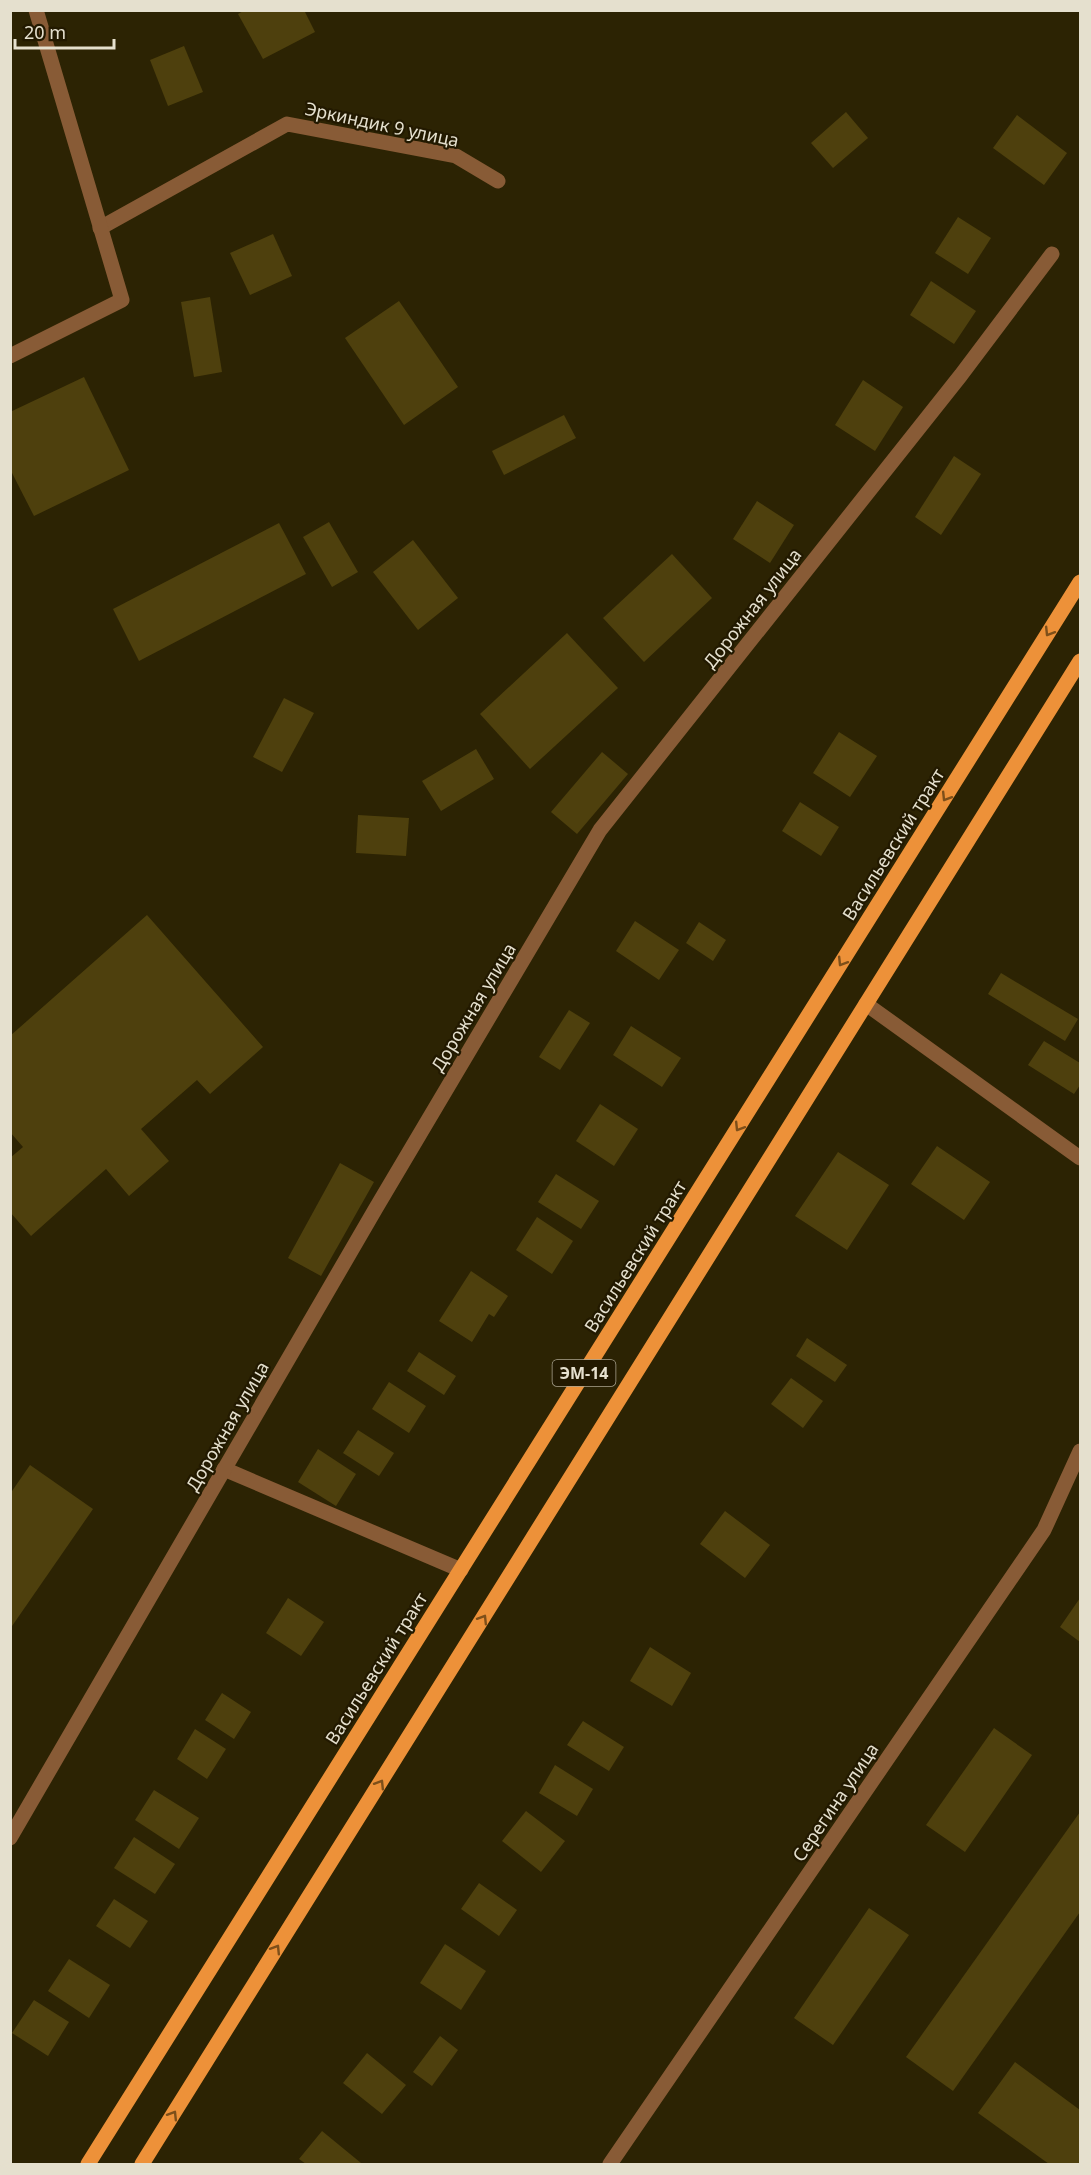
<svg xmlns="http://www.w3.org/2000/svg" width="1091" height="2175" font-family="'Noto Sans',sans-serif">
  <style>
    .building { fill: #4e400d }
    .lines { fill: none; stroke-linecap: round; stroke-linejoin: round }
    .minor { stroke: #885b36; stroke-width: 15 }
    .major { stroke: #ed9139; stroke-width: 15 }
    .oneway { stroke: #7d4f1a }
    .labels { text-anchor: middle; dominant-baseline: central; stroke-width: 4.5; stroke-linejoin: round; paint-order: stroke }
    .shield { fill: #221900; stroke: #aaa490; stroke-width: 1.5 }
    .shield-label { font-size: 16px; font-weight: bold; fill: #e5e0ce }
    .street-label { font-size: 18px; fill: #e5e0ce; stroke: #221900 }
  </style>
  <rect width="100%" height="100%" fill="#2c2303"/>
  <g class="building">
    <path d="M245 10H304L315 32 263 59 238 14Z"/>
    <path d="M184 46 203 92 168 106 150 60Z"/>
    <path d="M846 112 868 138 833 168 811 143Z"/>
    <path d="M1017 115 1067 153 1044 185 993 148Z"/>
    <path d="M958 217 991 238 968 274 935 253Z"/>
    <path d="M273 234 292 276 250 295 230 253Z"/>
    <path d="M931 281 976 311 954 344 910 315Z"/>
    <path d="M210 297 222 372 194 377 181 302Z"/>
    <path d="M399 301 458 387 404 425 345 338Z"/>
    <path d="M84 377 129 470 34 516 10 469V412Z"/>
    <path d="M863 380 903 407 875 451 835 425Z"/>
    <path d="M564 415 576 438 504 475 492 451Z"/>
    <path d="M954 456 981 474 941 535 915 517Z"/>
    <path d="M757 501 794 525 770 563 733 539Z"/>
    <path d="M329 522 358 572 332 587 303 537Z"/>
    <path d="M279 523 306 574 139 661 113 609Z"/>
    <path d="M413 540 458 598 418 630 373 572Z"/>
    <path d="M672 554 712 598 644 662 603 618Z"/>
    <path d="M567 633 618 688 530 769 480 714Z"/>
    <path d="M284 698 314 713 282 772 253 757Z"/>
    <path d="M839 732 877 756 850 797 813 773Z"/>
    <path d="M476 749 494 779 441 811 422 781Z"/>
    <path d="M602 752 628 774 577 834 551 812Z"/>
    <path d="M800 802 839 827 821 856 782 831Z"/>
    <path d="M358 815 409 818 406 856 356 853Z"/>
    <path d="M147 915 263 1047 210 1094 197 1080 141 1129 169 1161 129 1196 106 1169 31 1236 10 1212V1158L23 1147 10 1132V1036Z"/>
    <path d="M635 921 679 950 659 980 616 951Z"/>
    <path d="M699 922 726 940 713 961 686 943Z"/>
    <path d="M1001 973 1078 1019 1065 1041 988 994Z"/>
    <path d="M569 1010 590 1023 560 1070 539 1057Z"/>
    <path d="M631 1026 681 1058 662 1087 613 1055Z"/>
    <path d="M1044 1041 1080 1063V1085L1074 1094 1028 1065Z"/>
    <path d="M600 1104 638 1129 614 1166 576 1141Z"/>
    <path d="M937 1146 990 1182 964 1220 911 1184Z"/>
    <path d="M838 1152 889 1185 847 1250 795 1216Z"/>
    <path d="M340 1163 374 1182 321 1276 288 1258Z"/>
    <path d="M556 1174 599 1201 581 1229 538 1202Z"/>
    <path d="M537 1217 573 1241 552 1274 516 1250Z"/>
    <path d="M471 1271 508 1296 494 1317 489 1314 472 1342 439 1321Z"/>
    <path d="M807 1338 847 1365 835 1382 796 1356Z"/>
    <path d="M419 1352 456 1376 444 1395 407 1371Z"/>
    <path d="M791 1378 823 1401 803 1428 771 1404Z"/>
    <path d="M389 1382 426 1406 409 1433 372 1409Z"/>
    <path d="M358 1430 394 1453 379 1476 343 1453Z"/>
    <path d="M318 1449 356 1474 336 1506 298 1482Z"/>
    <path d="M30 1465 93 1509 10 1629V1494Z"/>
    <path d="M725 1511 770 1545 745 1578 700 1544Z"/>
    <path d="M288 1598 324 1622 301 1656 266 1633Z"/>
    <path d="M1080 1598V1642L1060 1627Z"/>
    <path d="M650 1647 691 1673 672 1706 630 1681Z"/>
    <path d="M222 1693 251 1712 234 1739 205 1720Z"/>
    <path d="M583 1721 624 1747 609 1771 567 1745Z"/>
    <path d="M994 1728 1032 1755 965 1852 926 1825Z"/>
    <path d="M195 1729 226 1749 207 1779 177 1759Z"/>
    <path d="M555 1765 593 1789 577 1816 539 1793Z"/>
    <path d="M154 1790 199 1818 179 1849 135 1820Z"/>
    <path d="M526 1811 565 1841 541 1872 502 1841Z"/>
    <path d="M1080 1812V1912L953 2091 906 2057Z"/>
    <path d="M134 1837 175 1864 155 1894 114 1868Z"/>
    <path d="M479 1883 517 1910 499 1936 461 1909Z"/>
    <path d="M114 1899 148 1921 130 1948 96 1926Z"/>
    <path d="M869 1908 909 1935 833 2045 794 2018Z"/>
    <path d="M445 1944 486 1971 461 2010 420 1983Z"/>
    <path d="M69 1959 110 1985 89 2018 48 1991Z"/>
    <path d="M34 2000 69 2022 48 2056 12 2033Z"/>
    <path d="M440 2036 458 2050 432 2086 413 2072Z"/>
    <path d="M367 2053 406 2085 382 2114 343 2083Z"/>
    <path d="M1015 2062 1080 2110V2164H1049L978 2113Z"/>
    <path d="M322 2131 361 2163 359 2164H306L299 2159Z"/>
  </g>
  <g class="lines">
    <g class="minor">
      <path d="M100 228 287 124 456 156 498 181"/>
      <path d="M10 356 122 300 36 10"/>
      <path d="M866 1004 1080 1158"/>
      <path d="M224 1469 461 1570"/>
      <path d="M10 1838 376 1208 600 830 961 375 1052 254"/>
      <path d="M610 2164 1044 1530 1080 1451"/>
    </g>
    <g class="major">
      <path d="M88 2164 1080 582"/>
      <path d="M142 2164 1080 661"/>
    </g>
  </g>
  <defs><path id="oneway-chevron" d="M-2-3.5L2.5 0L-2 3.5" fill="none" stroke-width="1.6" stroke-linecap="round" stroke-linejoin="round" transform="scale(1.5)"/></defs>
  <g class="oneway">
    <use href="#oneway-chevron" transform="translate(1049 632) rotate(122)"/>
    <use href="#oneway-chevron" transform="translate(946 797) rotate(122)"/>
    <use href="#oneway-chevron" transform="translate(842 962) rotate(122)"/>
    <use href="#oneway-chevron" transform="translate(739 1127) rotate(122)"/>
    <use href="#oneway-chevron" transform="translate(483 1619) rotate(-58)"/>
    <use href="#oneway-chevron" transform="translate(380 1784) rotate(-58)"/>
    <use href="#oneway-chevron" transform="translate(276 1949) rotate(-58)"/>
    <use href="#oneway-chevron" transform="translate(173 2115) rotate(-58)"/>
  </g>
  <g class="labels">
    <rect class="shield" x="552.5" y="1360" width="63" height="26" rx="4.5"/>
    <g class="shield-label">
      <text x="584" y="1373">ЭМ-14</text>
    </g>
    <g class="street-label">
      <text transform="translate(382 124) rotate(12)">Эркиндик 9 улица</text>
      <text transform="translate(752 608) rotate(-52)">Дорожная улица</text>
      <text transform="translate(893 844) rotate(-58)">Васильевский тракт</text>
      <text transform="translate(473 1007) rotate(-59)">Дорожная улица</text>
      <text transform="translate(635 1256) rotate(-58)">Васильевский тракт</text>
      <text transform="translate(227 1426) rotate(-60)">Дорожная улица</text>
      <text transform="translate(376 1668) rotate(-58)">Васильевский тракт</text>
      <text transform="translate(835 1802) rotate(-56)">Серегина улица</text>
    </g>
  </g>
  <rect width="1091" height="2175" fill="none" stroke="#e5e0ce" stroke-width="24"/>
  <path d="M15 39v9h99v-9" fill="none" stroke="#e5e0ce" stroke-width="3"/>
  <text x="24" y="39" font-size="18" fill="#e5e0ce" stroke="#221900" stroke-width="4.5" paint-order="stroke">20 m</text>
</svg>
